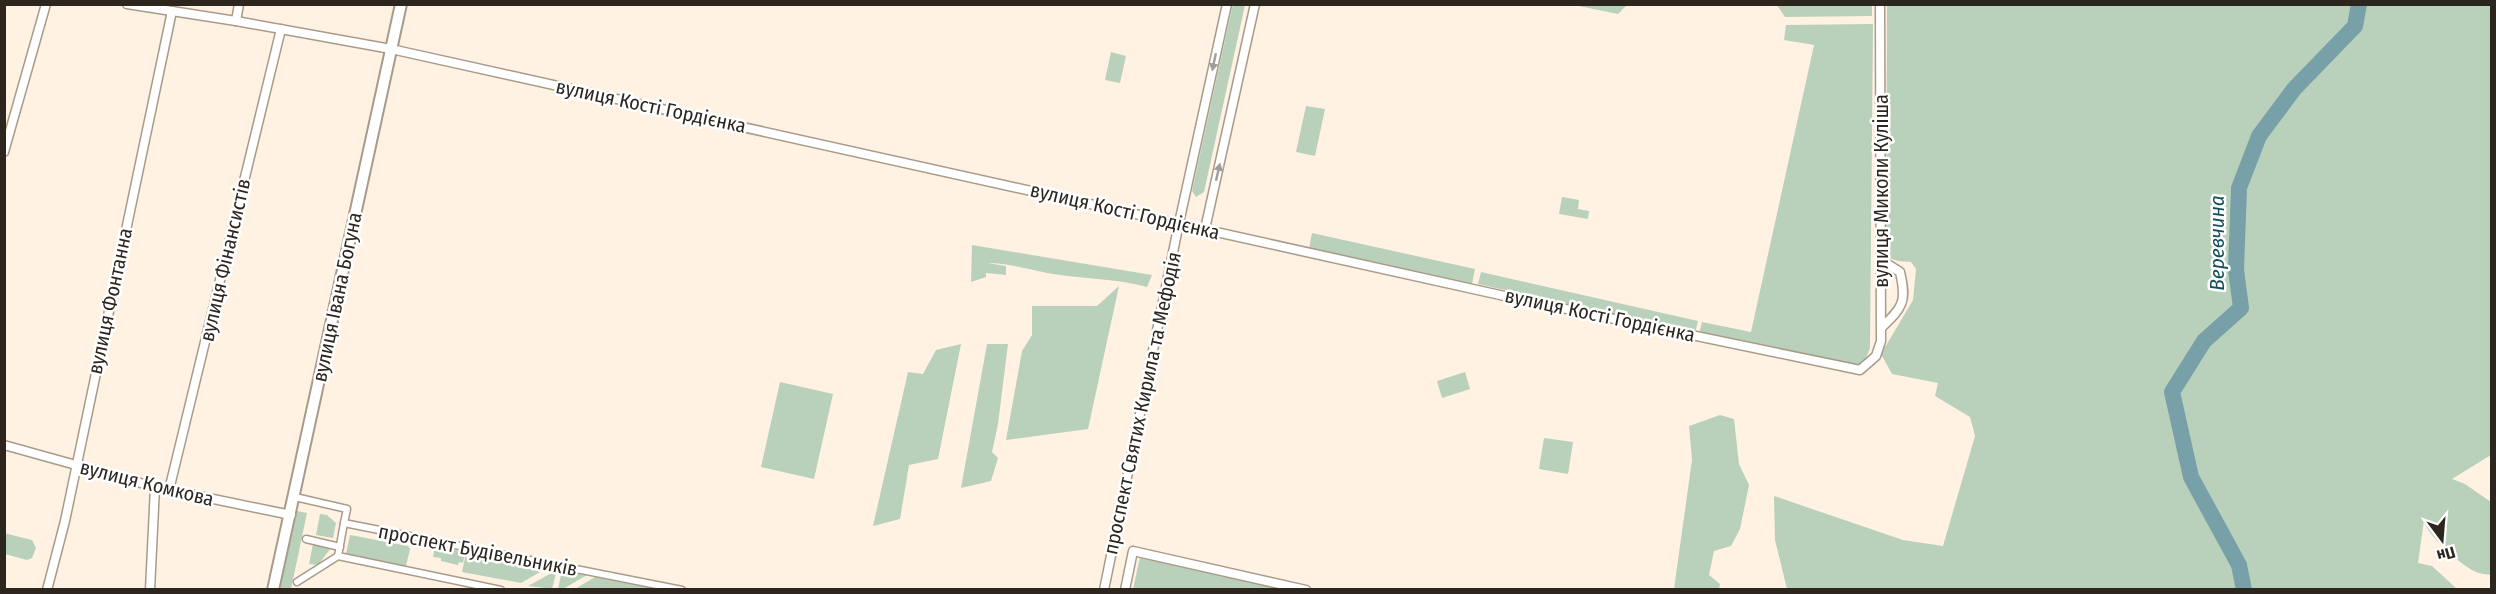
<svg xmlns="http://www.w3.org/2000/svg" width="2496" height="594" font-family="'Fira Sans Condensed',sans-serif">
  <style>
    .green { fill: #b9d0ba }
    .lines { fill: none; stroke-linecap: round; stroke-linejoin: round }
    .river { stroke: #78a0a9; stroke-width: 16 }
    .pedestrian-casing { stroke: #a99b89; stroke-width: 9 }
    .minor-casing { stroke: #a99b89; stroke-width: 11 }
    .tertiary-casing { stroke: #a99b89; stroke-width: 14 }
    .pedestrian { stroke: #fff; stroke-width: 6 }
    .minor { stroke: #fff; stroke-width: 8 }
    .tertiary { stroke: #fff; stroke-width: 10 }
    .oneway { fill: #a09d9a }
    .labels { text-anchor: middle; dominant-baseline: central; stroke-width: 5; stroke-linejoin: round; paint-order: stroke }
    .street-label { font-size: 20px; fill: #2c261f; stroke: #fff }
    .water-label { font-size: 21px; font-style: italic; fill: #144e5a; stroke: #fff }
  </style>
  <rect width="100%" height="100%" fill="#fff2e3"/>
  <g class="green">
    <path d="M1233 4 1245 5 1204 192 1196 197 1192 191Z"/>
    <path d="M1574 5H1627L1618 14Z"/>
    <path d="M1814 5H1872V16L1785 17 1777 5Z"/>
    <path d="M1887 5H2491V455L2452 479 2465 484 2491 502V575C2484 574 2475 573 2469 568 2457 561 2426 534 2424 520L2418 563 2432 566 2457 589H1787L1775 540 1774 496 1903 540 1943 546 1975 436 1970 417 1935 396 1938 383 1892 374 1881 354 1913 300 1916 269 1911 262 1898 261 1886 257Z"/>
    <path d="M1873 24 1870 348 1866 358 1860 364H1850L1699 334 1702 322 1751 332 1814 45 1784 40 1786 25Z"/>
    <path d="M1111 52 1126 56 1120 83 1105 80Z"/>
    <path d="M1306 106 1325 109 1315 156 1296 152Z"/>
    <path d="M1562 197 1579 200 1578 209 1589 211 1588 219 1559 214Z"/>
    <path d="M1312 233 1475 269 1472 284 1309 248Z"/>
    <path d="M972 245 1152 275 1147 287C1114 278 1081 279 1047 273 1027 269 1008 263 987 263L1006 266V275L986 273V277L971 282Z"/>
    <path d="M1481 272 1698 321 1695 333 1478 284Z"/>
    <path d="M1119 286 1088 429 1006 440 1022 351 1032 335V306H1097Z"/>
    <path d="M961 344 938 459 909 465 900 519 873 526 908 372 923 374 936 350Z"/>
    <path d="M987 344H1008L998 424 992 452 998 458 991 481 961 488Z"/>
    <path d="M1465 372 1470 389 1442 398 1437 381Z"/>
    <path d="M780 382 833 394 814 479 761 467Z"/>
    <path d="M1720 415 1734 419 1739 464 1749 485 1740 529 1731 546 1714 551 1709 575 1720 584 1719 589H1674L1692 460 1689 426Z"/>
    <path d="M1544 438 1573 442 1568 474 1539 469Z"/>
    <path d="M297 511 307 513 291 589H280Z"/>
    <path d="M320 514 327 515 336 523 333 538 316 535Z"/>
    <path d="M4 533 32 540 36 548 32 558 27 560 5 554Z"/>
    <path d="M350 535 408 546 410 549 406 566 346 554Z"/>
    <path d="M313 544 331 548 318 565 309 564Z"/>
    <path d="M435 546 465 552 463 563 459 562 458 565 441 561V558L433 557Z"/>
    <path d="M466 553 547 568 521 583 462 572Z"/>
    <path d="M1140 557 1285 589H1133Z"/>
    <path d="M557 570 552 589 528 586Z"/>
    <path d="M562 570 587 575 563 589H558Z"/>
    <path d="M595 577 656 589H575Z"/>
  </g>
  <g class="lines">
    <path class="river" d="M2244 590 2239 565 2191 477 2172 392 2204 341 2241 308 2236 270 2239 188 2259 136 2294 89 2355 26 2359 4"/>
    <g class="pedestrian-casing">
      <g id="pedestrian">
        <path d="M295 497 347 509 344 523 682 590"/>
        <path d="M344 523 338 556 501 590"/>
        <path d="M306 539 340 547"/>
        <path d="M297 582 338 556"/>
      </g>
    </g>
    <g class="minor-casing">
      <g id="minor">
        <path d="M127 4 236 21 391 49 1518 299 1860 370 1876 356 1881 341 1880 4"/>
        <path d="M236 21 239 4"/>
        <path d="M4 152 46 4"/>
        <path d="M1205 229 1255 4"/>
        <path d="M1881 260 1900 272C1907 302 1903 307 1881 328"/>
        <path d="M4 445 155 487 291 515"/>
        <path d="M169 490 281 29"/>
        <path d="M47 590 65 521 172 11"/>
        <path d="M150 590 155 487"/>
        <path d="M1104 590 1179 223 1227 4"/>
        <path d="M1125 590 1133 551 1306 590"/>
      </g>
    </g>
    <g class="tertiary-casing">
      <path id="tertiary" d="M273 590 401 4"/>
    </g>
    <use href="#pedestrian" class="pedestrian"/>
    <use href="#minor" class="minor"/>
    <use href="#tertiary" class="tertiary"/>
  </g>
  <defs><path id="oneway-solid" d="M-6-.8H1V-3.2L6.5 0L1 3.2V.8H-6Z" transform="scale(1.5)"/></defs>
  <g class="oneway">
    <use href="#oneway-solid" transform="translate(1214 62) rotate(102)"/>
    <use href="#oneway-solid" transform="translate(1218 172) rotate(-77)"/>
  </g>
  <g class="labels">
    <g class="street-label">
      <text transform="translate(651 106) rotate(12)">вулиця Кості Гордієнка</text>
      <text transform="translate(1881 191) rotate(-90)">вулиця Миколи Куліша</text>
      <text transform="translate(1125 211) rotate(13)">вулиця Кості Гордієнка</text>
      <text transform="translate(225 260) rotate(-77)">вулиця Фінансистів</text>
      <text transform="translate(337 297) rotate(-78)">вулиця Івана Богуна</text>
      <text transform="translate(110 301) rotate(-78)">вулиця Фонтанна</text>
      <text transform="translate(1600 315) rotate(12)">вулиця Кості Гордієнка</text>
      <text transform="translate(1142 403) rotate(-78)">проспект Святих Кирила та Мефодія</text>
      <text transform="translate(147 483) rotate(14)">вулиця Комкова</text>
      <text transform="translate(478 550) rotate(11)">проспект Будівельників</text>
    </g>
    <g class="water-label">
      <text transform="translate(2217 243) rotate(-90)">Веревчина</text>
    </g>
  </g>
  <rect width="2496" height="594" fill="none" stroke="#2c261f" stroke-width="12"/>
  <g transform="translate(2442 540) rotate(164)" stroke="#ffffff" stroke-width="4.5" paint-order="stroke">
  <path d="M0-4.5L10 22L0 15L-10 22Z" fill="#2c261f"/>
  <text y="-9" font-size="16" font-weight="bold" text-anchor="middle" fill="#2c261f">Пн</text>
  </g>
</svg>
